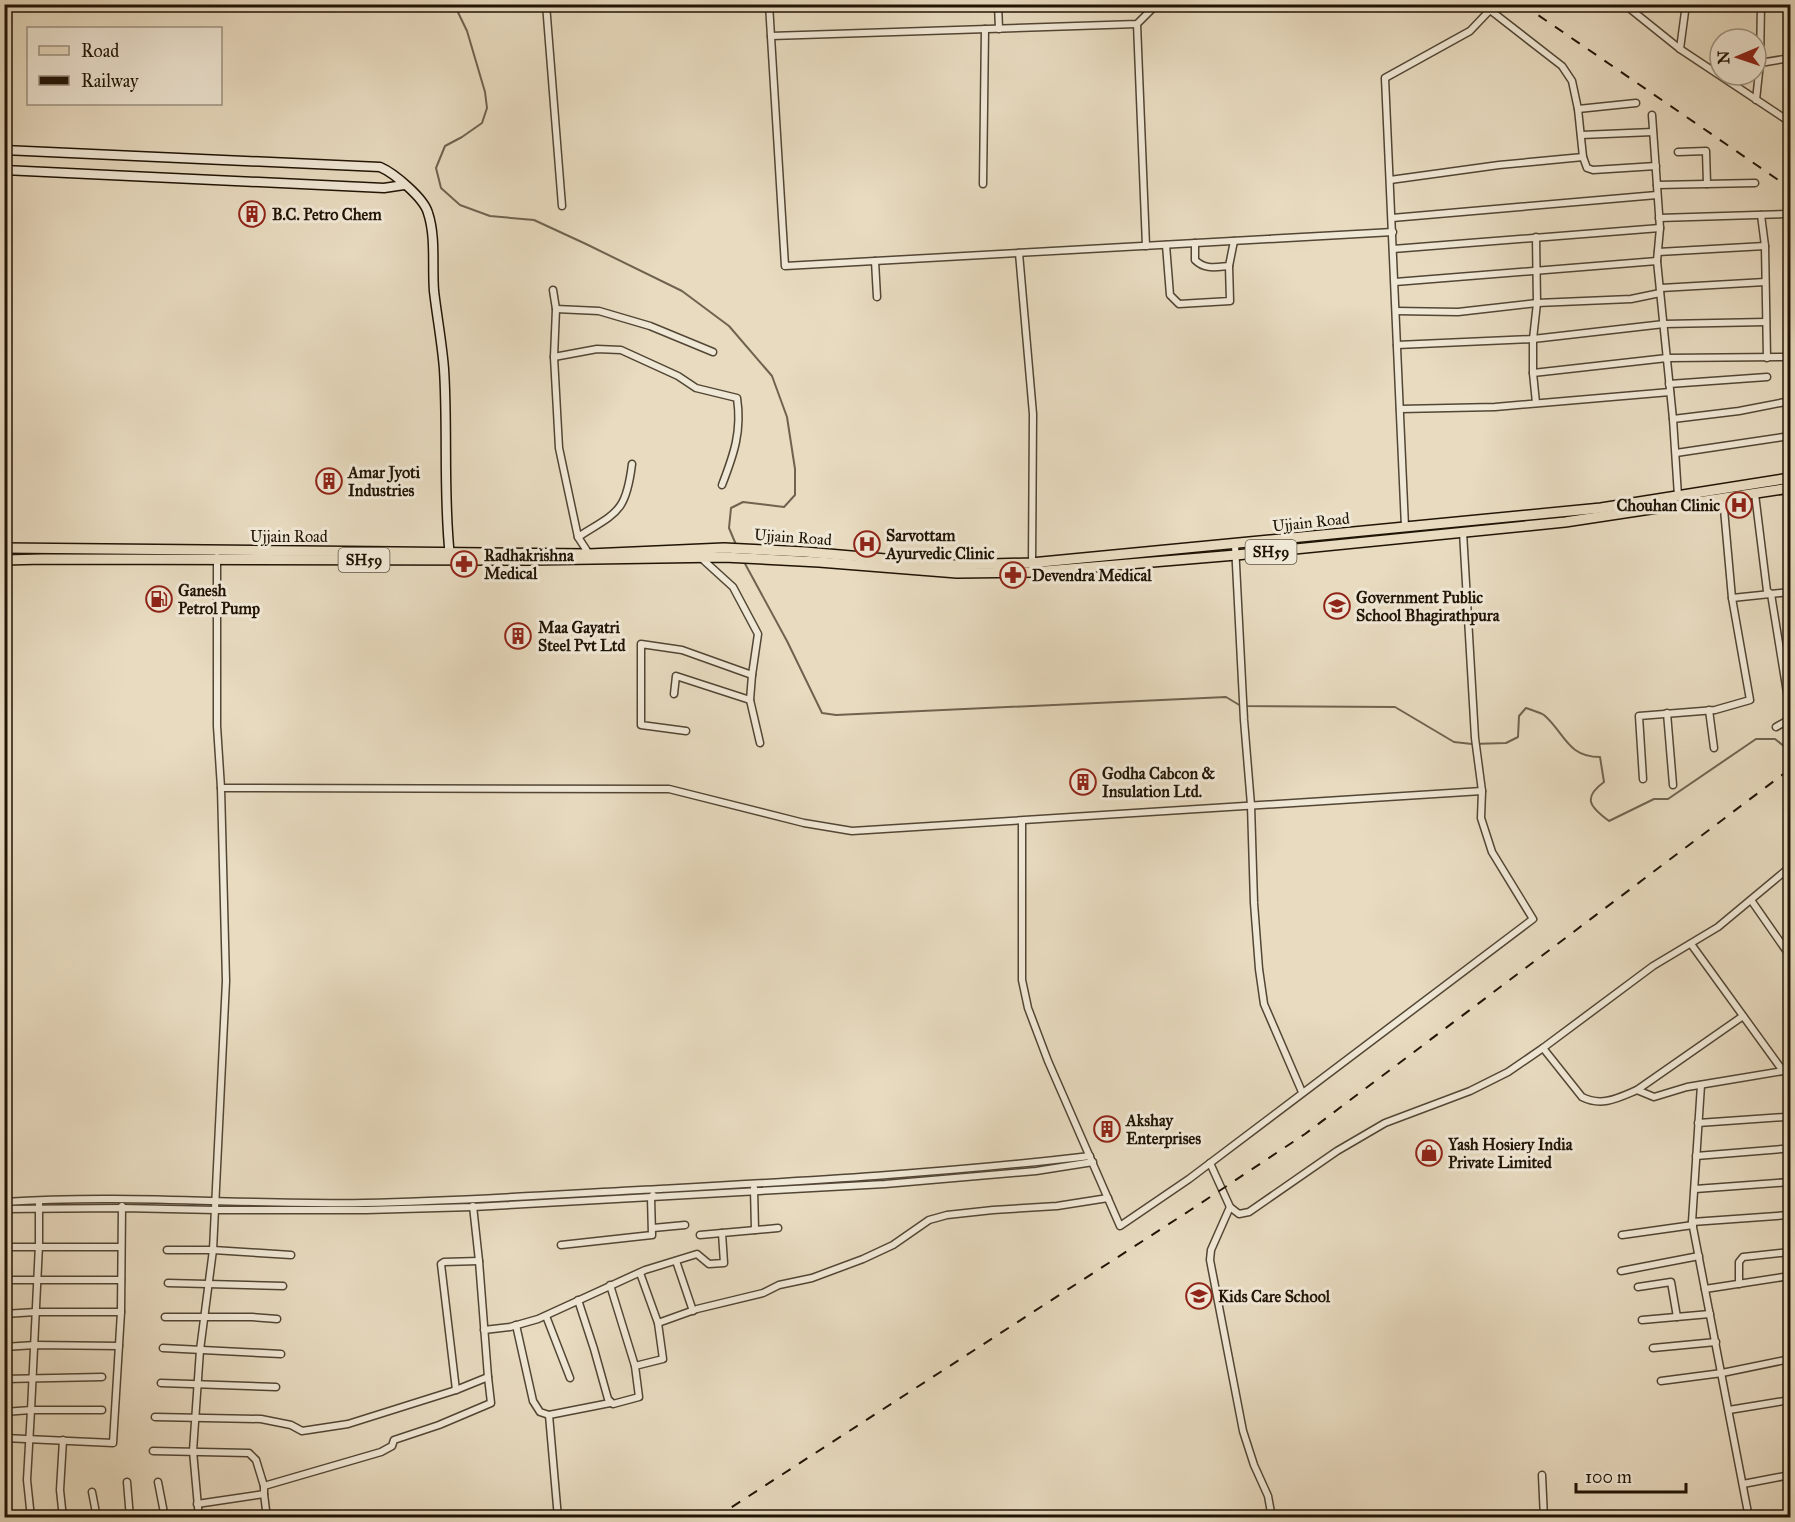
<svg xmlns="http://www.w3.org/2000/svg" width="1795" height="1522" font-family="'IM FELL Great Primer',serif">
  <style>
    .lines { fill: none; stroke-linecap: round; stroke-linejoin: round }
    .stream { stroke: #6f634f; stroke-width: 2 }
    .street-casing { stroke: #524634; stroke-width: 9 }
    .secondary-casing { stroke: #201405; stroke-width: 11 }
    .primary-casing { stroke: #201405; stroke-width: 12 }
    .street { stroke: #f0e8d6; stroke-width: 6 }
    .secondary { stroke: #f0e8d6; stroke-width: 8 }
    .primary { stroke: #e8dbc0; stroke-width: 9 }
    .rail { stroke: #201405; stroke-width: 2; stroke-dasharray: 10 10; stroke-linecap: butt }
    .labels { text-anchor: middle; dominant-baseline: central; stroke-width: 6; stroke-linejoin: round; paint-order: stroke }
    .shield { fill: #f0e8d6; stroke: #5e5444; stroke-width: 1.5 }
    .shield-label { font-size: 15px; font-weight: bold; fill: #201405 }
    .poi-label { font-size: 16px; font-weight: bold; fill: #201405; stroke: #f0e8d6; text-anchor: start }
    .street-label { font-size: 16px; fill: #201405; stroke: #f0e8d6 }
  </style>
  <rect width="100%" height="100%" fill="#e8dbc0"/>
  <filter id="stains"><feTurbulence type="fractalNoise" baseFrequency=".00333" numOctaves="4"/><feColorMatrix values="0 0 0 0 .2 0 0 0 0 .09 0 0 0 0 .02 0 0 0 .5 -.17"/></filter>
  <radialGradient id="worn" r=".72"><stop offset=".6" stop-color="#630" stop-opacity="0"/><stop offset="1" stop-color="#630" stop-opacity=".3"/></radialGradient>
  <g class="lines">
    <g class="stream">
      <path d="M454 4 467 31 485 92 487 108 482 123 462 137 445 146 436 168 441 188 460 205 490 216 534 220 586 244 682 291 729 326 772 376 787 417 795 469V495L784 507 743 502 731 508 729 528 737 547"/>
      <path d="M743 560 787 641 822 713 836 715 1226 697 1241 706 1395 707 1454 742 1472 744 1506 743 1518 737 1519 716 1526 708C1531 710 1539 712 1544 715 1565 733 1567 757 1600 757L1604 782C1582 798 1590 807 1609 821L1654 799H1668L1756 739H1775L1790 751"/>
      <path d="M1790 1125 1788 1143 1790 1150"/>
    </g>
    <g class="street-casing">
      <g id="street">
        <path d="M546 4 562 206"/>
        <path d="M769 4 785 266 1393 232"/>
        <path d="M998 4 999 29"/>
        <path d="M1624 4 1680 49 1790 122"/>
        <path d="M1137 24 1146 246"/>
        <path d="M771 36 1137 24 1157 4"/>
        <path d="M1680 49 1686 4"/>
        <path d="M1760 63 1790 58"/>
        <path d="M1756 100 1760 63 1761 4"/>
        <path d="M1578 109 1636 103"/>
        <path d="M1652 115 1660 228 1657 261 1673 419 1678 496"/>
        <path d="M1581 135 1653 132"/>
        <path d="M1678 152 1706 151 1707 184"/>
        <path d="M1390 180 1499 165 1583 157"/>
        <path d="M983 184 985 29"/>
        <path d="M1657 185 1755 183"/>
        <path d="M1761 215 1765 246 1767 358"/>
        <path d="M1392 218 1657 195"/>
        <path d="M1659 218 1790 214"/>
        <path d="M1536 237 1537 303 1533 339V373L1536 403"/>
        <path d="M1195 243V260C1205 270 1216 267 1229 266"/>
        <path d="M1166 245 1170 295 1179 304 1230 301 1229 266 1234 241"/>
        <path d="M1393 249 1660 228"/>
        <path d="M1658 252 1765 246"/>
        <path d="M1019 253 1033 414 1032 566"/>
        <path d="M875 261 877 297"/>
        <path d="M1395 282 1657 261"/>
        <path d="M1661 288 1765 282"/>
        <path d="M553 290 556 309 554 357 559 448 578 537 589 554"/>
        <path d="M556 309 599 311 650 326 713 352"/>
        <path d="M1396 311 1458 312 1537 303 1631 299 1660 293"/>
        <path d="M1397 345 1533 339 1664 324 1766 322"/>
        <path d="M554 357 597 349 621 350 678 376 696 388 737 398C742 431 734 454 722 485"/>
        <path d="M1533 373 1667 358 1790 357"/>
        <path d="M1669 384 1767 377"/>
        <path d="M1400 409 1495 407 1670 392"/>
        <path d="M1673 419 1739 411 1790 401"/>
        <path d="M1676 453 1790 436"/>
        <path d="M1787 488 1790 506"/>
        <path d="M1755 494 1767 591 1771 594 1790 711"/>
        <path d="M1405 527 1385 78 1470 31 1490 10 1562 66 1572 81 1578 109 1583 157 1587 168 1593 170 1656 166"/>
        <path d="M578 537C617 512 626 513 632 464"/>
        <path d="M1235 545 1244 720 1251 805 1254 903 1259 969 1264 1004 1302 1092"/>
        <path d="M1732 598 1790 592"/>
        <path d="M752 675 750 700 760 743"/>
        <path d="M674 694 676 676 750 700"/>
        <path d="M1709 710 1714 748"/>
        <path d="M1667 713 1673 785"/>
        <path d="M1776 727 1790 719"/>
        <path d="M686 731 641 725V644L682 650 752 675 758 634 733 587 700 557"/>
        <path d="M1643 779 1639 716 1715 710 1750 700 1732 598 1723 498"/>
        <path d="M221 788 669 789 804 823 852 831 1482 791"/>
        <path d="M1022 821V980L1028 1008 1048 1061 1120 1226 1189 1179 1533 919 1492 852 1481 818 1482 791 1475 738 1463 532"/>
        <path d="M1751 900 1790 956"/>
        <path d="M1691 944 1783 1071 1790 1072"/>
        <path d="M1543 1048 1582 1097C1602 1107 1618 1098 1637 1090L1654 1097 1687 1087 1783 1071"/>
        <path d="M1701 1085 1692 1222 1749 1518"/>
        <path d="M1637 1090 1743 1016"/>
        <path d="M1698 1123 1785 1117"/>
        <path d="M1696 1156 1782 1149"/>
        <path d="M1210 1163 1230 1207 1239 1214 1249 1212 1337 1151 1385 1123 1470 1091 1508 1072 1543 1048 1653 966 1718 927 1790 867"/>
        <path d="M754 1188 755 1230"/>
        <path d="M1695 1189 1790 1182"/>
        <path d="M4 1202C125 1194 245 1205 365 1203 463 1201 562 1194 660 1189 803 1181 948 1173 1090 1156"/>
        <path d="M473 1206 479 1261 488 1377"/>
        <path d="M1230 1207 1211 1250 1210 1260 1243 1431 1254 1465 1268 1496 1272 1518"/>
        <path d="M4 1209 122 1208 216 1210H366L473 1207 885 1184 1036 1171 1093 1162"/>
        <path d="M1692 1222 1790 1215"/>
        <path d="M653 1228 685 1225"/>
        <path d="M700 1235 722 1233"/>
        <path d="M1622 1235 1693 1225"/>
        <path d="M561 1245 652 1235 651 1197 653 1195"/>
        <path d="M4 1247H121"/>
        <path d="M167 1250H213L291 1255"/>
        <path d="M676 1261 693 1311"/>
        <path d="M1621 1271 1699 1256"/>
        <path d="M640 1273 658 1323 697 1309 763 1293 779 1285 812 1278 863 1259 893 1245 929 1220 947 1215 993 1210 1057 1206 1108 1198"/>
        <path d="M4 1280H121"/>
        <path d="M168 1283 283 1286"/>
        <path d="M1739 1284V1262L1743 1257 1790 1252"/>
        <path d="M610 1285 635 1366"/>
        <path d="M1638 1287 1671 1282 1677 1317"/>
        <path d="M1705 1289 1790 1276"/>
        <path d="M578 1300 594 1349 608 1399 613 1404 639 1397 635 1366 663 1359 658 1323"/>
        <path d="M4 1314 36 1312H121"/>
        <path d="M546 1316 570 1378"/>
        <path d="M165 1317H252L277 1319"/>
        <path d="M1642 1320 1710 1314"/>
        <path d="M516 1325 533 1401 540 1412 549 1415"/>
        <path d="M484 1330 510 1327 538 1319 645 1270 697 1254 709 1264 724 1263 722 1233 778 1228"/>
        <path d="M4 1347 35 1345 119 1346"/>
        <path d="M163 1348 281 1354"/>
        <path d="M1653 1348 1716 1342"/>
        <path d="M4 1379 102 1377"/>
        <path d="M1661 1381 1722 1373 1790 1359"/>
        <path d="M161 1383 276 1387"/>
        <path d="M456 1390 441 1264 444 1262 479 1261"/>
        <path d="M1729 1410 1790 1400"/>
        <path d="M4 1412 31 1410 39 1245V1203"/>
        <path d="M155 1417 261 1419 291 1425 302 1431 348 1424 456 1390 488 1377 491 1403 439 1425 394 1440 392 1446 381 1452 264 1486V1494L197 1504"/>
        <path d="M4 1438 113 1443 121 1312 122 1206"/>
        <path d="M63 1440 60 1490 63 1518"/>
        <path d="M153 1451 249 1453 256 1460 264 1486"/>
        <path d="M1542 1475 1544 1518"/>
        <path d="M127 1482 130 1518"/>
        <path d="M158 1482 165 1518"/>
        <path d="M1743 1484 1790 1475"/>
        <path d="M92 1492 97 1518"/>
        <path d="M264 1494 267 1518"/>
        <path d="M31 1518 27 1480 31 1410H102"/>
        <path d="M199 1518 193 1451 200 1350 213 1250 226 981 221 788 217 726V557"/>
        <path d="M314 1518 339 1515"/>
        <path d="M558 1518 549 1415 610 1403"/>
      </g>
    </g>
    <g class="secondary-casing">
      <g id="secondary">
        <path d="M4 150 380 167C394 173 424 198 428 213 436 237 432 266 434 291 437 317 442 343 444 369 448 431 443 495 450 557"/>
        <path d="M4 170 384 188 404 185"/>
      </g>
    </g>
    <g class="primary-casing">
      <g id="primary">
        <path d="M4 548 589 554 724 548 805 552 955 565 1031 563 1601 508 1790 478"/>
        <path d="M4 560 43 559 528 560 724 557 819 562 957 573 1033 572 1236 555 1565 522 1790 488"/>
      </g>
    </g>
    <use href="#street" class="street"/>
    <use href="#secondary" class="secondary"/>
    <use href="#primary" class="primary"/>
    <g class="rail">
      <path d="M1522 4 1790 188"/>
      <path d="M715 1518 1189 1211 1305 1134 1790 769"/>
    </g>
  </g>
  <defs>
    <g id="building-ring" transform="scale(1.35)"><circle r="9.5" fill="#f0e8d6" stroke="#8f2418" stroke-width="1.5"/><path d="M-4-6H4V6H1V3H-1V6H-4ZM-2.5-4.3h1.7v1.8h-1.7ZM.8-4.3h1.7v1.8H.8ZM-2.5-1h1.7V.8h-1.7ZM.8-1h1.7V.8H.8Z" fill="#8f2418"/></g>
    <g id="hospital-ring" transform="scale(1.35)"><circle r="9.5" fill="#f0e8d6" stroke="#8f2418" stroke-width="1.5"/><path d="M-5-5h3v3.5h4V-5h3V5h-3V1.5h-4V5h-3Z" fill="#8f2418"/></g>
    <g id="pharmacy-ring" transform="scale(1.35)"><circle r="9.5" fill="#f0e8d6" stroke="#8f2418" stroke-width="1.5"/><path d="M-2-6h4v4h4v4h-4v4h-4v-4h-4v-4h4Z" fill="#8f2418"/></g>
    <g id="fuel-ring" transform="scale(1.35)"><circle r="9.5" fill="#f0e8d6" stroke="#8f2418" stroke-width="1.5"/><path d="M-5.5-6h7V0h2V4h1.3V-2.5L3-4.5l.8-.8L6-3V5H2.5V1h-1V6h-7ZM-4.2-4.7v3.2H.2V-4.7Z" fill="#8f2418"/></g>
    <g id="school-ring" transform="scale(1.35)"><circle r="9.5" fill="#f0e8d6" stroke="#8f2418" stroke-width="1.5"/><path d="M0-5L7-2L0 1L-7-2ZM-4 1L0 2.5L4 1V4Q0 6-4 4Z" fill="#8f2418"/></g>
    <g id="shop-ring" transform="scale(1.35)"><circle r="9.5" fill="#f0e8d6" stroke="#8f2418" stroke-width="1.5"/><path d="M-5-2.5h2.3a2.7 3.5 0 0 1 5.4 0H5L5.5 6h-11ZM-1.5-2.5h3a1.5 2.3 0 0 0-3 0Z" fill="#8f2418"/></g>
  </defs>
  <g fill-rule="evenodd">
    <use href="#building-ring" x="252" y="214"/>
    <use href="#building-ring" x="329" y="481"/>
    <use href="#hospital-ring" x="1739" y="505"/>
    <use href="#hospital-ring" x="867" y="544"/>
    <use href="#pharmacy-ring" x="464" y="564"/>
    <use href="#pharmacy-ring" x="1013" y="575"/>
    <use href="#fuel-ring" x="159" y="599"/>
    <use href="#school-ring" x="1337" y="606"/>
    <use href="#building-ring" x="518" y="636"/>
    <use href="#building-ring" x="1083" y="782"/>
    <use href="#building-ring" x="1107" y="1129"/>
    <use href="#shop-ring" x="1429" y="1153"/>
    <use href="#school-ring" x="1199" y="1296"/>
  </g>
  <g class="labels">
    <g class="shield">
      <rect x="1245.5" y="540" width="51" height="24" rx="4.5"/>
      <rect x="338.5" y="548" width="51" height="24" rx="4.5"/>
    </g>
    <g class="shield-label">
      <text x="1271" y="552">SH59</text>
      <text x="364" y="560">SH59</text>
    </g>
    <g class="poi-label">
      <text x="272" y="214">B.C. Petro Chem</text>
      <text x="348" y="472">Amar Jyoti<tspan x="348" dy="18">Industries</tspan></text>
      <text x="1720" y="505" text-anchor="end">Chouhan Clinic</text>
      <text x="886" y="535">Sarvottam<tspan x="886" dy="18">Ayurvedic Clinic</tspan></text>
      <text x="484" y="555">Radhakrishna<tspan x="484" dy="18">Medical</tspan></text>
      <text x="1032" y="575">Devendra Medical</text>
      <text x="178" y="590">Ganesh<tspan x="178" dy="18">Petrol Pump</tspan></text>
      <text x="1356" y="597">Government Public<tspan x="1356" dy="18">School Bhagirathpura</tspan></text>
      <text x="538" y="627">Maa Gayatri<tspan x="538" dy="18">Steel Pvt Ltd</tspan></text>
      <text x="1102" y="773">Godha Cabcon &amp;<tspan x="1102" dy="18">Insulation Ltd.</tspan></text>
      <text x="1126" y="1120">Akshay<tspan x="1126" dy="18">Enterprises</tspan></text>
      <text x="1448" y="1144">Yash Hosiery India<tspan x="1448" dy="18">Private Limited</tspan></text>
      <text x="1218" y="1296">Kids Care School</text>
    </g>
    <g class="street-label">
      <text transform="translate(1311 522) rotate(-6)">Ujjain Road</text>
      <text x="289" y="536">Ujjain Road</text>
      <text transform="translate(793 537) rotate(4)">Ujjain Road</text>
    </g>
  </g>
  <rect width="1795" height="1522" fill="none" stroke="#e8dbc0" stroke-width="24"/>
  <rect x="6" y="6" width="1783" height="1510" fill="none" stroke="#201405" stroke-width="3"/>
  <rect x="12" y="12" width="1771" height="1498" fill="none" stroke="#201405" stroke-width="1.5"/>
  <rect x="27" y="27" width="195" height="78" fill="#f0e8d6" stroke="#9d9382" stroke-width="1.5"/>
  <rect x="39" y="46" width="30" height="9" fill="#e8dbc0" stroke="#9d9382" stroke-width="1.5"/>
  <text x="81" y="57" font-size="18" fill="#201405">Road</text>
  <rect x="39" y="76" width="30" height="9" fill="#201405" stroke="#9d9382" stroke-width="1.5"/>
  <text x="81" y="87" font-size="18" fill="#201405">Railway</text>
  <g transform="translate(1738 57) rotate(268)"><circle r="28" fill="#f0e8d6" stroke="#9d9382" stroke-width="1.5"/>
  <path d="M0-4.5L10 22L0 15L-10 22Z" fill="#8f2418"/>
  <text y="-9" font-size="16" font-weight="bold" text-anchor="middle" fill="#201405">N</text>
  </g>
  <path d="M1576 1483v9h110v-9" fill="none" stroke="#201405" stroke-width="3"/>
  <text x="1585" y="1483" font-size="18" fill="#201405" stroke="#f0e8d6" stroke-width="4.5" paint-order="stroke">100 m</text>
  <rect width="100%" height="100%" filter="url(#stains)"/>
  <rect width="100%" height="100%" fill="url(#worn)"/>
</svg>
